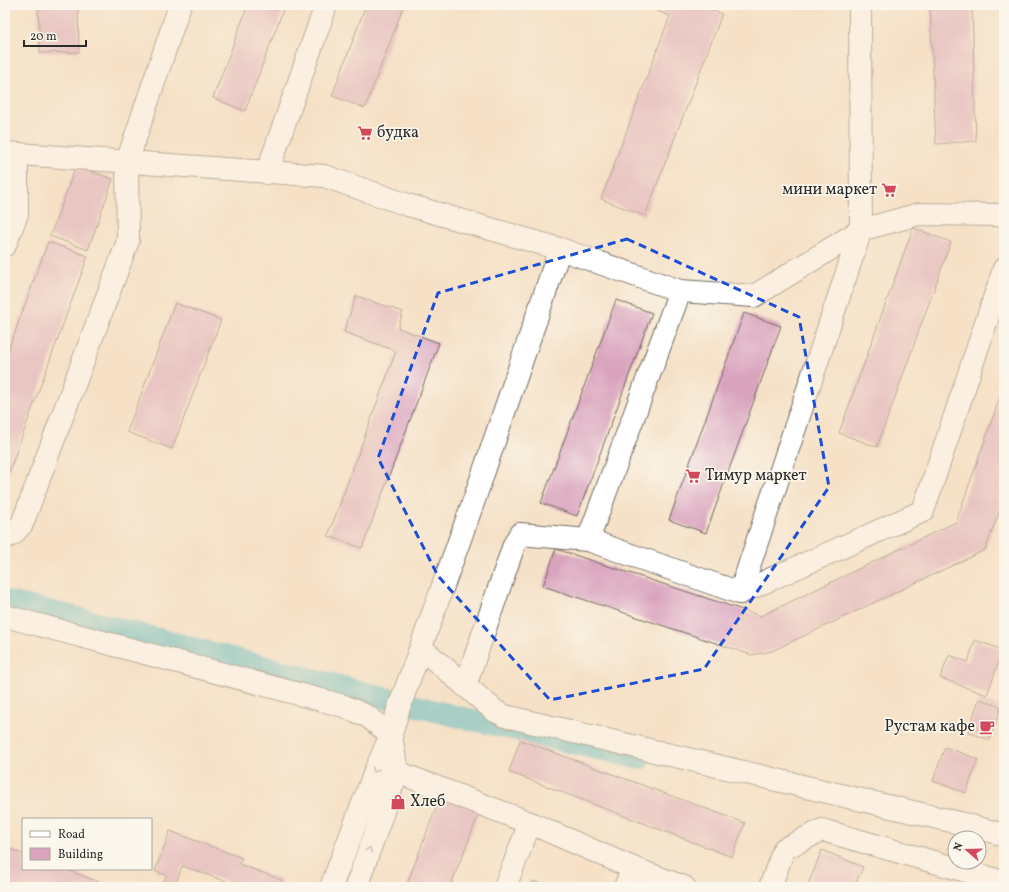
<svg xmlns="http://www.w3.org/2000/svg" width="1009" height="892" font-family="Vollkorn,serif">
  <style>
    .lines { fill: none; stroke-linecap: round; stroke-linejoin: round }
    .canal { stroke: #48b6c3; stroke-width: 22 }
    .building { fill: #daa4bf }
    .minor-casing { stroke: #726b62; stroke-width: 24 }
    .minor { stroke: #fff; stroke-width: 22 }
    .oneway { stroke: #a0a0a0 }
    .marked { fill: none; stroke: #1d4ed8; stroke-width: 3; stroke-dasharray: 8 5; stroke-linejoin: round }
    .labels { text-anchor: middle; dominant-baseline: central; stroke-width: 3.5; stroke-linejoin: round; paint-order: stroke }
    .poi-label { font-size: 16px; fill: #2b2b2b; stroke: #fbf7ec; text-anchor: start }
  </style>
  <rect width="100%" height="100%" fill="#fbf7ec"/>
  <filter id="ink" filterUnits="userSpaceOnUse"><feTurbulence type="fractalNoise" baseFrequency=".025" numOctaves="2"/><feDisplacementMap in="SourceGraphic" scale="8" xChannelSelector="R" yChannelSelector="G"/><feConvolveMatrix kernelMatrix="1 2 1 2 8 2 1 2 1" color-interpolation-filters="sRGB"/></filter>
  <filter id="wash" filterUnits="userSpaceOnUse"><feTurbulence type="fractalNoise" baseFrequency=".012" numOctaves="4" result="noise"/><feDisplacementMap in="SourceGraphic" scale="16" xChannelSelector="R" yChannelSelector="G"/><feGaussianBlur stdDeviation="0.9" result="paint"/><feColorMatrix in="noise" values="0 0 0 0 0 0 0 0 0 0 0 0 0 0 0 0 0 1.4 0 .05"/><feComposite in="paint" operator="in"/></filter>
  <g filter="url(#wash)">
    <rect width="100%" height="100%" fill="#f5e1c7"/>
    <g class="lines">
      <path class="canal" d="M5 601 70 616 451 715 640 759"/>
    </g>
    <g id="blocks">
      <g class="building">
        <path d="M38 5H78L79 52 40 53Z"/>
        <path d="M248 5H285L245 111 213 98Z"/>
        <path d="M366 5H404L365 108 332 96Z"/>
        <path d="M641 5H700L722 14 645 216 601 199 670 16Z"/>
        <path d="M930 5H972L976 141 936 144Z"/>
        <path d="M76 166 113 179 88 250 50 236Z"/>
        <path d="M913 228 951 242 877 447 839 433Z"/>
        <path d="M48 242 88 256 5 483V359Z"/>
        <path d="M356 296 403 312 398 328 439 343 362 548 328 536 396 351 344 332Z"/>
        <path d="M616 300 652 313 577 516 541 503Z"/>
        <path d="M175 303 221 320 172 449 127 432Z"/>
        <path d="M744 313 781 326 706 533 669 520Z"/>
        <path d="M1004 386V499L985 550 772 651 752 655 543 586 556 549 761 616 956 522Z"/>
        <path d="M975 640 1003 650 987 695 940 678 949 655 968 662Z"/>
        <path d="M979 699 1001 707 990 740 968 732Z"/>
        <path d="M520 740 745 823 732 857 509 772Z"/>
        <path d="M945 747 978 759 966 793 933 781Z"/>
        <path d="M440 797 480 811 450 887H406Z"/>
        <path d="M170 831 242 858 239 864 282 880 279 887H227L228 882 182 866 175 887H162L166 875 155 871Z"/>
        <path d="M5 847 23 854V869H64L113 887H5Z"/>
        <path d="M822 850 863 867 854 887H807Z"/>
        <path d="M533 881 548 887H531Z"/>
      </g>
    </g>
  </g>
  <g filter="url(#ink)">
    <use href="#blocks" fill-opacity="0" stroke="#726b62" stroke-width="1"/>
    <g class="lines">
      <g class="minor-casing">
        <g id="minor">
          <path d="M5 153 324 176 408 205 560 249 680 291 754 296 861 230 919 214 1004 215"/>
          <path d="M267 173 326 5"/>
          <path d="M5 245 17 214V154"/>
          <path d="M5 537 12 535 22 524 128 241 127 162 180 5"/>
          <path d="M588 540 680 291"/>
          <path d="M740 593 861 230 860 5"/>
          <path d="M5 616 344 706 367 716 391 735 397 772 356 887"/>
          <path d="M421 648 495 711 505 716 968 825 1004 835"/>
          <path d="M465 686 514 545 520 534 588 540 740 593 923 511 1004 269"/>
          <path d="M397 772 530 823 633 868 684 887"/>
          <path d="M331 887 376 769 391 735 398 710 473 503 560 249"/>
          <path d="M505 887 530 823"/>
          <path d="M625 887 633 868"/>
          <path d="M770 887 784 849 822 830 1004 882"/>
        </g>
      </g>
      <use href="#minor" class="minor"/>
    </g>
    <defs><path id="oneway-chevron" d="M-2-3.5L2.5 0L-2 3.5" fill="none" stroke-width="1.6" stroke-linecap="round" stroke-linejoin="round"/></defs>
    <g class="oneway">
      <use href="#oneway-chevron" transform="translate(375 770) rotate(112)"/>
      <use href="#oneway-chevron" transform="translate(369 850) rotate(-70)"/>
    </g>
  </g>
  <path d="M0 0H1009V892H0ZM627 239 799 317 829 487 704 669 550 700 438 576 378 458 438 293Z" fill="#f5e1c7" fill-opacity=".55" fill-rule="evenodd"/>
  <path class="marked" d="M627 239 799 317 829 487 704 669 550 700 438 576 378 458 438 293Z"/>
  <defs>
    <g id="supermarket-bare" transform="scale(1.2)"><path d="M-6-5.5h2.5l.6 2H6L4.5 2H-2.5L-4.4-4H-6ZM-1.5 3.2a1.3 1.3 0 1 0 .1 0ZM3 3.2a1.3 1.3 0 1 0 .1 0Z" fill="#d1495b" stroke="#fbf7ec" stroke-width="2.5" paint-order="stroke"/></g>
    <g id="cafe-bare" transform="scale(1.2)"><path d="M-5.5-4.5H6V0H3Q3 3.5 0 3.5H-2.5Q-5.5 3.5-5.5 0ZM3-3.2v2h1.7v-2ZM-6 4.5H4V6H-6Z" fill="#d1495b" stroke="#fbf7ec" stroke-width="2.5" paint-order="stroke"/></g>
    <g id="shop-bare" transform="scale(1.2)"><path d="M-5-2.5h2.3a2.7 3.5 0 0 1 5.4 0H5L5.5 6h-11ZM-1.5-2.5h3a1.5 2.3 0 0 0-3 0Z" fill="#d1495b" stroke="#fbf7ec" stroke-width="2.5" paint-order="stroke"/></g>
  </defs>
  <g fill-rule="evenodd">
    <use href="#supermarket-bare" x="365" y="133"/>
    <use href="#supermarket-bare" x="889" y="190"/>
    <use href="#supermarket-bare" x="693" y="476"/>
    <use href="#cafe-bare" x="987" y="727"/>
    <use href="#shop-bare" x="398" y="802"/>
  </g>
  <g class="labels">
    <g class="poi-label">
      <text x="377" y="133">будка</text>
      <text x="877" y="190" text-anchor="end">мини маркет</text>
      <text x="705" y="476">Тимур маркет</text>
      <text x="975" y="727" text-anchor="end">Рустам кафе</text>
      <text x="410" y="802">Хлеб</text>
    </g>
  </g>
  <rect width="1009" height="892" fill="none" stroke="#fbf7ec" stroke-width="20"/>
  <rect x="22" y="818" width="130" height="52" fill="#fbf7ec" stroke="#a8a59f"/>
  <rect x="30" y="831" width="20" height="6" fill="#ffffff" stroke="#a8a59f"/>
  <text x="58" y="838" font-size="12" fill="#2b2b2b">Road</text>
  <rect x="30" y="848" width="20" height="12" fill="#daa4bf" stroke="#a8a59f"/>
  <text x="58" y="858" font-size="12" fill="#2b2b2b">Building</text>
  <g transform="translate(967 850) rotate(290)"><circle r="19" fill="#fbf7ec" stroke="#a8a59f"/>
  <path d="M0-3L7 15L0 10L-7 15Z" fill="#d1495b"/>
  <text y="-6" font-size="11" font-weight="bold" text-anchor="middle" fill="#2b2b2b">N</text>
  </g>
  <path d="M24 40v6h62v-6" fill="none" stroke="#2b2b2b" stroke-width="2"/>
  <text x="30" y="40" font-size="12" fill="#2b2b2b" stroke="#fbf7ec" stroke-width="3" paint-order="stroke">20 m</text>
</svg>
